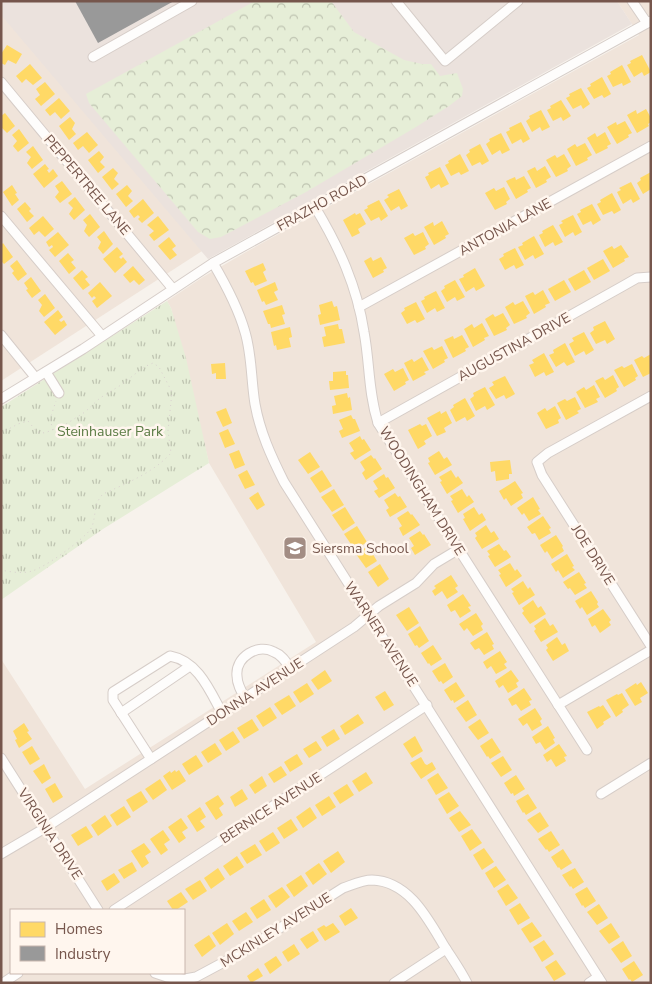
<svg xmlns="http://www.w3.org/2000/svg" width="652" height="984" font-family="'Nunito Sans',sans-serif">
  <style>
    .residential { fill: #f0e4da; fill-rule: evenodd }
    .industrial { fill: #ebe2dd }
    .grass { fill: url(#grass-tufts) }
    .forest { fill: url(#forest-crowns) }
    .homes { fill: #ffd966 }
    .industry { fill: #999 }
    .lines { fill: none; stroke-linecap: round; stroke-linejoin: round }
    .minor-casing { stroke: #d6cdc8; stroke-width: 11 }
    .path { stroke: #dad1cf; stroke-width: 1; stroke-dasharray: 1 4; stroke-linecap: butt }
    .minor { stroke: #fefdfc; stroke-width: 9 }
    .labels { text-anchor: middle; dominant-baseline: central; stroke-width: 5; stroke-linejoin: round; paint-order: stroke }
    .street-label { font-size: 14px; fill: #76564c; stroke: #fff6ee }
    .park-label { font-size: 14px; fill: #5b7b44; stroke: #fff6ee }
    .poi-label { font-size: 14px; fill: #76564c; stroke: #fff6ee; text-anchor: start }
  </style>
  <defs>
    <pattern id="grass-tufts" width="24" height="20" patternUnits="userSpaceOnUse" patternTransform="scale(1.25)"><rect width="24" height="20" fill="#e6eed7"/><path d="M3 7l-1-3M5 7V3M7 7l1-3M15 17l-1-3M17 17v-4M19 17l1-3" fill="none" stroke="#bfc4b1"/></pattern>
    <pattern id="forest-crowns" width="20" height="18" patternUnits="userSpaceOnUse" patternTransform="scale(1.25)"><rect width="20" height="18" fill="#e6eed7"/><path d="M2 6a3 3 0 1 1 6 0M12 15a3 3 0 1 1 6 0" fill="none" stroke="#bfc4b1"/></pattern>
  </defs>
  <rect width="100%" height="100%" fill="#f7f2ec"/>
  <g class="residential">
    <path d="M617 1H651V983H1V659L85 789 316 642 209 463 171 308 167 301 203 277 246 252 639 35ZM11 910H184V973H11Z"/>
    <path d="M2 14 202 251 1 381V15Z"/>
  </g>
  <path class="industrial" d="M1 1H617L632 24 208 259 1 15Z"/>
  <path class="grass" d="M167 301 171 308 186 358 209 463 103 529 1 600V407Z"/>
  <path class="forest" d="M255 1H331L354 32 404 60 422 64H431L440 76 457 73 463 89 462 96 449 106 416 127 306 192 221 237 210 239 198 232 89 103 86 94Z"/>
  <g class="homes">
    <path d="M7 45 22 54 16 64 8 60 5 65 1 63V54Z"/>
    <path d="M642 55 651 72 644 76 642 72 634 77 627 65 631 63 630 61Z"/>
    <path d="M30 64 42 78 33 85 26 79 22 83 16 76Z"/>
    <path d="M622 65 631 82 623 86 622 83 613 87 607 76 611 74 610 72Z"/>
    <path d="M602 77 611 94 604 98 602 95 594 99 587 88 591 86 590 84Z"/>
    <path d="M45 82 55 94 41 106 35 99 40 95 36 89Z"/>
    <path d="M581 88 590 104 583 109 581 105 573 109 566 98 570 96 569 94Z"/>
    <path d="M59 98 70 111 61 119 55 112 50 116 45 110Z"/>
    <path d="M561 100 571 116 563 121 561 117 553 121 547 110 551 108 550 106Z"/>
    <path d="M646 109 651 118V122L648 124 649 126 637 133 627 115 636 110 637 114Z"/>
    <path d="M541 110 550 127 542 131 540 127 532 132 526 121 530 118 529 116Z"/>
    <path d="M5 113 15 126 7 133 1 127V116Z"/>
    <path d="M70 117 75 123 72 129 76 134 69 140 59 126Z"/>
    <path d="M625 121 632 133 628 135 629 137 617 144 607 127 616 122 617 125Z"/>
    <path d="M521 122 530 139 523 143 521 139 512 144 506 132 510 130 509 128Z"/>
    <path d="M19 129 29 143 18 152 13 146 17 141 12 135Z"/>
    <path d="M87 132 98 145 89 153 83 146 78 150 73 143Z"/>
    <path d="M605 132 611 144 607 146 608 148 596 154 587 138 595 133 597 137Z"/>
    <path d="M501 133 510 150 502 154 500 150 492 155 486 144 490 141 489 139Z"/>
    <path d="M585 143 592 155 587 158 588 160 576 166 567 149 575 144 577 147Z"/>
    <path d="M480 144 489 161 482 165 480 162 472 166 466 155 470 152 469 150Z"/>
    <path d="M33 146 43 160 32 169 27 163 31 157 26 152Z"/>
    <path d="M99 151 104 157 100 162 105 167 98 173 88 160Z"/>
    <path d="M460 154 469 171 461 175 459 172 451 176 445 165 449 163 448 161Z"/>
    <path d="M564 154 571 166 567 169 568 171 556 177 546 160 555 155 557 158Z"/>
    <path d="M45 164 49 169 47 170 49 173 53 169 58 176 44 188 33 174Z"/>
    <path d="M545 166 551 177 546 180 547 182 536 188 527 171 535 167 537 171Z"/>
    <path d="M440 167 449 184 441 188 439 184 431 189 425 177 429 175 428 173Z"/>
    <path d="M113 168 118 173 114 179 119 184 112 190 102 177Z"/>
    <path d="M651 172V189L643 194 637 183 641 180 640 178Z"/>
    <path d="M524 176 531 188 527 190 528 192 516 199 506 181 515 177 516 180Z"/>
    <path d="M62 181 72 194 60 203 55 197 59 192 55 186Z"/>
    <path d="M631 182 640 199 633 203 631 199 623 204 617 192 621 190 619 188Z"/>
    <path d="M12 185 17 193 15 194 19 200 12 206 3 192Z"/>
    <path d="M127 185 132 191 128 196 133 201 126 207 116 194Z"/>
    <path d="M504 187 510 199 506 202 507 204 495 210 485 193 494 188 496 191Z"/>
    <path d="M399 189 408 206 401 210 399 206 391 211 384 200 389 197 387 195Z"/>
    <path d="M612 193 621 210 614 214 612 211 603 215 597 204 601 202 600 200Z"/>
    <path d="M75 197 85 210 74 220 69 214 73 208 68 203Z"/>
    <path d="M143 199 154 213 142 223 138 219 140 217 138 215 134 218 129 211Z"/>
    <path d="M379 200 388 216 381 221 379 217 371 221 364 210 368 208 367 206Z"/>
    <path d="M25 202 31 209 29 211 34 216 27 222 17 209Z"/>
    <path d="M592 204 601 220 593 225 591 221 583 225 577 214 581 212 580 210Z"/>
    <path d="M355 213 356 215 360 213 366 224 358 229 360 233 352 237 343 220Z"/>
    <path d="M90 214 100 227 89 237 84 231 87 225 83 220Z"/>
    <path d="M573 215 582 232 575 236 573 232 565 237 559 225 563 223 561 221Z"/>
    <path d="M43 216 54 229 45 237 39 231 34 235 29 228Z"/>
    <path d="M158 216 169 230 154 241 149 235 154 231 147 225Z"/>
    <path d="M442 221 449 234 445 236 446 238 434 245 424 227 433 222 434 226Z"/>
    <path d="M553 225 563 242 555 246 553 242 545 247 539 235 543 233 542 231Z"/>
    <path d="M104 231 113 244 103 254 98 248 101 242 97 237Z"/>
    <path d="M58 232 69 245 55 257 49 250 53 247 52 245 49 247 46 242Z"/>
    <path d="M423 232 429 244 425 247 426 249 414 255 404 238 413 233 415 236Z"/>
    <path d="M534 236 544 254 535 259 533 255 525 260 518 247 523 245 522 243Z"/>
    <path d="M169 237 176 246 172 249 177 255 170 260 158 246Z"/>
    <path d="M3 243 13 257 4 264 1 261V245Z"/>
    <path d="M621 245 629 257 624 259 625 261 613 268 603 251 612 246 614 249Z"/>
    <path d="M117 247 123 254 119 257 121 259 123 257 127 262 115 273 103 259Z"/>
    <path d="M515 248 524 265 516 269 514 265 505 270 499 259 504 256 503 254Z"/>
    <path d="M68 253 74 260 71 262 76 268 69 274 59 261Z"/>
    <path d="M371 257 373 261 381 257 387 268 383 270 384 272 373 278 364 261Z"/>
    <path d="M603 259 610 271 594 280 587 268Z"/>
    <path d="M17 260 27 274 18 281 12 273 14 271 10 266Z"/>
    <path d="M263 263 266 270 263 272 267 281 255 286 253 282 251 283 245 271Z"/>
    <path d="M133 266 145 280 139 285 134 280 130 283 123 275Z"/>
    <path d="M475 268 485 286 476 291 474 287 466 292 459 279 464 277 463 275Z"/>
    <path d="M82 270 88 277 85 279 90 285 83 290 73 278Z"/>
    <path d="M584 270 591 282 575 291 568 279Z"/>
    <path d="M31 277 41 291 32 298 26 290 28 289 24 283Z"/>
    <path d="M455 280 465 297 457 301 455 297 447 302 441 291 445 288 444 286Z"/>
    <path d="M564 280 571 292 555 301 548 289Z"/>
    <path d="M100 282 112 296 97 308 92 301 96 298 94 296 92 298 88 293Z"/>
    <path d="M275 282 278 290 274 292 278 300 266 305 264 301 262 302 257 290Z"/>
    <path d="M543 290 550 303 545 305 546 307 534 314 525 296 533 292 535 295Z"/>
    <path d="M436 291 445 308 437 312 435 308 427 313 421 301 425 299 424 297Z"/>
    <path d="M45 294 55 308 44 317 39 311 42 305 38 300Z"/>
    <path d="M332 301 334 307 337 306 340 320 320 325 318 315 321 314 319 305Z"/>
    <path d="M523 301 530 313 526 316 527 318 514 324 505 307 513 302 515 305Z"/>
    <path d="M416 302 425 319 417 323 415 320 407 324 401 313 405 310 404 308Z"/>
    <path d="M282 305 285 314 282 315 285 324 271 328 270 324H268L263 311Z"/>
    <path d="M58 310 63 317 59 320 61 322 64 320 67 325 55 335 44 322Z"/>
    <path d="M503 313 510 325 506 328 507 330 494 336 485 319 493 314 495 317Z"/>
    <path d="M605 321 615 339 607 344 605 340 596 344 590 333 594 330 593 327Z"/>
    <path d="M482 323 489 336 484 338 485 340 473 347 464 329 472 324 474 328Z"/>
    <path d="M338 324 339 329H342L345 343 324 347 322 337 326 336 324 327Z"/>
    <path d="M290 327 292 337 289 338 291 347 277 350 276 345 274 346 271 332Z"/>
    <path d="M584 332 594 350 586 355 584 351 575 356 569 344 574 341 572 338Z"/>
    <path d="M462 335 469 347 465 349 466 351 453 358 444 340 453 336 454 339Z"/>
    <path d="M565 343 575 362 567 366 564 362 556 367 549 355 554 353 553 350Z"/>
    <path d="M442 346 448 358 444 360 445 362 433 369 423 351 432 347 434 350Z"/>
    <path d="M544 353 554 372 546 376 544 372 535 377 529 365 534 363 532 360Z"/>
    <path d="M651 354V373L643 377 634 360 642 356 644 358Z"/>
    <path d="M422 357 429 370 424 372 426 374 413 381 404 363 412 359 414 362Z"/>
    <path d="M225 363 226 379H216V373L212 374 211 364Z"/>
    <path d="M632 364 638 376 635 378 636 380 624 387 614 370 622 366 624 368Z"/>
    <path d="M403 368 409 380 405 382 406 384 394 391 384 374 393 369 395 372Z"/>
    <path d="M346 371V375H348L349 388 330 390 329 381H333V372Z"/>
    <path d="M613 375 619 387 616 389 617 391 605 398 595 381 603 377 605 380Z"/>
    <path d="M505 376 515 394 506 399 504 395 496 399 489 388 494 385 492 382Z"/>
    <path d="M594 385 600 397 596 399 598 402 585 408 576 392 584 387 586 390Z"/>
    <path d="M485 387 495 405 487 410 485 406 476 411 470 399 474 396 473 393Z"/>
    <path d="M347 393 348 398 350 397 352 410 333 414 332 406 336 405 334 396Z"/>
    <path d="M575 397 581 409 577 411 579 413 566 420 557 403 565 399 567 401Z"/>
    <path d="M465 398 475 416 467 421 465 417 456 422 450 410 454 407 453 405Z"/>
    <path d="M555 406 561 418 558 420 559 423 546 429 537 413 545 408 547 411Z"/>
    <path d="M226 408 232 423 223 427 216 412Z"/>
    <path d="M440 411 441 414 446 411 452 423 444 428 446 432 437 436 427 418Z"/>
    <path d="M351 415 353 419H355L360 431 342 438 339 431 343 429 339 420Z"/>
    <path d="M420 424 422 426 426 424 432 436 424 441 426 444 418 449 408 430Z"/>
    <path d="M228 429 235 444 225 448 219 433Z"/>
    <path d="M360 436 362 440 364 439 371 450 355 460 350 453 354 451 349 443Z"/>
    <path d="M239 450 245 465 235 469 229 454Z"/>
    <path d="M439 451 444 459 447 457 452 465 435 475 428 463 430 462 428 458Z"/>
    <path d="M310 452 320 467 308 474 298 460Z"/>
    <path d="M371 455 374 459 375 458 382 469 366 480 362 473 365 470 360 462Z"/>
    <path d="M510 460 512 474H509V479L496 481 495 471 491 472 490 462Z"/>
    <path d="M247 470 255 485 245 489 238 475Z"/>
    <path d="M322 470 332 486 320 493 310 478Z"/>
    <path d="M451 470 456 478 458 476 463 483 447 494 440 482 442 481 439 477Z"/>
    <path d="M384 474 386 478 388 477 395 488 379 498 374 491 378 489 373 481Z"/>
    <path d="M515 481 523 493 521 494 523 498 511 506 506 498 504 500 499 491Z"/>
    <path d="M334 489 344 505 332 512 321 497Z"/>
    <path d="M462 489 467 497 469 495 474 502 458 513 451 501 453 500 450 496Z"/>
    <path d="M258 492 265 505 257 510 249 498Z"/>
    <path d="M395 493 398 497 400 496 407 507 390 517 386 510 389 508 384 500Z"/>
    <path d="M533 497 540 509 538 510 541 514 529 521 524 513 522 515 517 508Z"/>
    <path d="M345 507 355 523 343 531 332 515Z"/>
    <path d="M474 507 479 515 482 513 486 520 470 531 463 519 465 518 463 514Z"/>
    <path d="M408 511 411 515 412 514 420 525 403 536 399 528 402 526 397 518Z"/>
    <path d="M543 516 551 528 549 529 551 533 539 540 535 533 532 534 527 527Z"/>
    <path d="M486 525 491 533 494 531 499 539 482 549 475 538 477 536 475 533Z"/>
    <path d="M357 526 367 542 355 550 344 534Z"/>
    <path d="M420 531 423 535 424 534 431 545 415 555 411 548 414 546 409 538Z"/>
    <path d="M556 535 563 546 562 547 564 551 552 559 547 551 545 553 540 545Z"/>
    <path d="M499 544 504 551 506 550 511 557 495 567 488 556 490 555 487 551Z"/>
    <path d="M368 546 377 561 366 568 356 554Z"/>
    <path d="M567 554 574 566 572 567 575 570 563 578 558 570 556 572 551 564Z"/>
    <path d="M510 563 515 571 517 569 522 576 506 587 499 575 501 574 498 570Z"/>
    <path d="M380 564 389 579 378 587 368 572Z"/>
    <path d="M579 572 586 583 584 584 587 588 575 595 570 588 568 589 563 582Z"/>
    <path d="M451 575 458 586 455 588 458 592 447 599 442 591 435 596 432 591 436 588 434 586Z"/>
    <path d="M523 581 528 589 530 587 535 595 519 605 512 593 514 592 511 589Z"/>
    <path d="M591 591 598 602 597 604 599 607 587 615 582 607 580 609 575 601Z"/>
    <path d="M463 594 471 606 468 607 471 611 460 618 455 610 451 612 447 605Z"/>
    <path d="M533 600 538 608 541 606 546 614 530 624 522 613 524 611 522 608Z"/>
    <path d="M409 607 419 623 407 631 396 615Z"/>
    <path d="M603 609 611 620 609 622 611 625 600 633 595 625 592 627 588 619Z"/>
    <path d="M476 613 483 624 481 626 483 630 473 636 467 628 464 631 459 624Z"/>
    <path d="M545 618 550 626 553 624 558 632 541 642 534 631 536 629 534 626Z"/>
    <path d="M420 626 429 641 419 648 417 645 415 646 408 634Z"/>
    <path d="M487 632 494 644 492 645 494 649 484 655 479 648 475 650 470 643Z"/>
    <path d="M557 637 562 645 565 643 569 651 553 661 546 650 548 648 546 645Z"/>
    <path d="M433 645 442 659 431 666 429 663 428 664 421 653Z"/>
    <path d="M500 651 507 662 504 664 507 668 496 674 491 666 487 669 483 662Z"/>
    <path d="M445 663 453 677 443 684 441 681 439 682 432 671Z"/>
    <path d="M325 670 332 681 318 690 311 680Z"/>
    <path d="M511 670 519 681 516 683 518 687 508 693 503 685 499 688 495 681Z"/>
    <path d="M456 682 465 696 454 703 453 700 451 701 444 690Z"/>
    <path d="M641 682 648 693 640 698 642 702 635 706 625 690 636 683 637 685Z"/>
    <path d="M307 683 314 694 300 703 293 692Z"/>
    <path d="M524 688 532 700 529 701 531 705 521 711 516 704 512 706 508 699Z"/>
    <path d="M385 691 394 705 384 711 375 697Z"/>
    <path d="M622 693 629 705 622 710 623 712 616 717 606 700 617 694 618 695Z"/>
    <path d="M289 695 296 706 282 715 274 704Z"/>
    <path d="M468 700 477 715 466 722 456 708Z"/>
    <path d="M603 705 611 717 603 722 604 724 597 729 587 712 599 706 600 707Z"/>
    <path d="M270 707 277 718 263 727 256 716Z"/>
    <path d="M535 708 542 719 540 721 542 725 532 731 527 723 523 726 518 719Z"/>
    <path d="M358 714 364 723 345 735 340 726Z"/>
    <path d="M252 719 259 730 244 739 237 728Z"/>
    <path d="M480 719 489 733 478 740 468 727Z"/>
    <path d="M24 723 29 731 27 732 32 739 19 748 15 740 17 739 13 731Z"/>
    <path d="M548 726 555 738 553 739 555 743 545 750 540 742 536 744 532 737Z"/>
    <path d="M334 729 340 739 327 747 321 737Z"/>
    <path d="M233 731 240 742 226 751 219 740Z"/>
    <path d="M415 736 423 751 412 758 403 744Z"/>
    <path d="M492 738 501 752 490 759 488 756 487 757 480 746Z"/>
    <path d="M316 741 322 750 309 758 303 749Z"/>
    <path d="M215 743 222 754 208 763 201 752Z"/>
    <path d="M559 744 567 756 564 757 566 761 556 767 551 759 547 762 543 755Z"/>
    <path d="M32 746 40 759 30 765 22 752Z"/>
    <path d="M297 754 303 764 290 772 284 762Z"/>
    <path d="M196 755 203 766 189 775 182 764Z"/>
    <path d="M503 756 512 770 501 777 491 763Z"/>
    <path d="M421 757 425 764 427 765 432 762 436 769 421 779 410 763Z"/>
    <path d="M44 764 51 778 42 784 33 771Z"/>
    <path d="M281 766 287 775 274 783 268 774Z"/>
    <path d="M175 770 176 772 179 770 186 781 172 790 163 776 170 771 171 773Z"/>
    <path d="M366 772 373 783 359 792 352 781Z"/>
    <path d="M438 773 448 788 436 795 427 780Z"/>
    <path d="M516 775 525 789 514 796 513 793 511 794 504 783Z"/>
    <path d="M262 776 267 786 255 794 249 785Z"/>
    <path d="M160 779 167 790 153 800 145 789Z"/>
    <path d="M55 783 63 797 53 803 45 789Z"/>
    <path d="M347 784 354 795 340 804 333 793Z"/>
    <path d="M242 789 248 799 235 807 230 797Z"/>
    <path d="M141 791 148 802 133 812 126 800Z"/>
    <path d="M449 792 459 806 447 814 438 799Z"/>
    <path d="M528 794 537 808 526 815 524 812 523 813 516 801Z"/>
    <path d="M218 795 224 804 219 808 223 815 216 820 205 803Z"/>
    <path d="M329 796 336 807 322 816 315 805Z"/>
    <path d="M124 806 131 817 117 826 110 815Z"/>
    <path d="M200 807 206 817 200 821 205 827 197 832 187 816Z"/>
    <path d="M310 807 317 818 303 828 296 817Z"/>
    <path d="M460 811 471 825 459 832 449 818Z"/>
    <path d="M540 812 549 826 538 833 527 820Z"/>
    <path d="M105 815 112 826 98 836 91 825Z"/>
    <path d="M181 818 188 828 182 832 186 838 179 843 168 827Z"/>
    <path d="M291 819 298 830 284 839 277 828Z"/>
    <path d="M86 826 93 837 78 846 71 835Z"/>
    <path d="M472 829 482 843 470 851 461 836Z"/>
    <path d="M163 830 170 840 164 844 168 850 161 855 150 839Z"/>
    <path d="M551 831 560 845 549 852 547 849 546 850 538 839Z"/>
    <path d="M273 832 280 843 266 852 259 841Z"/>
    <path d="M144 843 151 852 145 856 149 863 142 868 131 851Z"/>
    <path d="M255 844 262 855 247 864 240 853Z"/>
    <path d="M484 848 494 862 482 870 473 855Z"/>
    <path d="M563 849 572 863 561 870 559 867 558 868 551 857Z"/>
    <path d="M338 851 345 862 331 873 323 861Z"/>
    <path d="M237 856 244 867 230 876 223 866Z"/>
    <path d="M132 862 137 871 124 879 118 870Z"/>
    <path d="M319 863 327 874 313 885 305 873Z"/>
    <path d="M496 866 506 880 494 888 485 873Z"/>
    <path d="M218 868 225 879 211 889 204 878Z"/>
    <path d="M575 868 584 882 573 889 571 886 570 887 562 875Z"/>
    <path d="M114 873 120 882 107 891 101 881Z"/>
    <path d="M301 875 308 886 294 897 286 885Z"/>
    <path d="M200 880 207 891 193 900 185 889Z"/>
    <path d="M508 884 518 898 506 906 497 891Z"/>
    <path d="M282 887 290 897 276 908 268 896Z"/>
    <path d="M587 887 596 901 585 908 583 905 582 906 575 894Z"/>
    <path d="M181 892 188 902 176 910H173L167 901Z"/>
    <path d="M264 899 271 910 257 919 250 908Z"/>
    <path d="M520 903 530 918 518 925 509 910Z"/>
    <path d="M599 904 608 918 597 925 587 912Z"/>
    <path d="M351 908 358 918 345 926 339 916Z"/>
    <path d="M246 912 253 922 239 931 232 921Z"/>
    <path d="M532 922 542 936 530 943 521 929Z"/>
    <path d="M227 923 234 934 220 945 212 933Z"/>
    <path d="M333 923 340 932 325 941 317 929 324 925 326 927Z"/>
    <path d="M611 923 620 937 609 944 599 931Z"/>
    <path d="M313 931 319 941 307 949 300 939Z"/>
    <path d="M209 935 216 946 202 957 194 945Z"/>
    <path d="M544 940 554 954 542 962 533 947Z"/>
    <path d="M623 941 632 956 621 963 611 949Z"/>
    <path d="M294 944 300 954 288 962 282 952Z"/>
    <path d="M276 956 282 965 270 974 264 964Z"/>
    <path d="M556 960 566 974 554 981 545 967Z"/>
    <path d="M634 961 643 975 632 982 630 979 629 980 622 969Z"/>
    <path d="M258 968 263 976 251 983 247 976Z"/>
  </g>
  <path class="industry" d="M75 1H174L98 43Z"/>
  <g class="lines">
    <g class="minor-casing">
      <g id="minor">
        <path d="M396 1 445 61 518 1"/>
        <path d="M632 1 647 23"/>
        <path d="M93 57 192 1"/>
        <path d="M1 82 173 289"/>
        <path d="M315 207C339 247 357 286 364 332 370 364 368 391 378 423L587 750"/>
        <path d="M1 216 102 336"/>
        <path d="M213 263C226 285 238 307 245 332 252 355 251 380 255 404 260 432 271 456 284 482L602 983"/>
        <path d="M359 307 651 146"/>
        <path d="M1 335 35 377"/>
        <path d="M46 372 59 393"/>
        <path d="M651 396 548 453 537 462 542 475 651 646"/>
        <path d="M1 399 83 349 213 263 651 21"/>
        <path d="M378 423 623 286 637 278 651 277"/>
        <path d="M245 698C241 691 237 684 237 676 235 657 258 643 274 652 282 655 286 662 290 668"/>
        <path d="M558 705 651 650"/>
        <path d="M121 713 190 666"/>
        <path d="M1 758 98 910"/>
        <path d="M151 759 113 700V692L170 656C198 661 210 691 222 713"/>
        <path d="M601 794 651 763"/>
        <path d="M1 854 45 828 354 627 379 606 416 583 434 564 459 549"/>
        <path d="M114 910 427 705"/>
        <path d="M155 973 167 977 185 979 196 977 239 954 343 888C352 885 362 880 372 880 408 881 427 917 443 944 451 957 460 969 467 983"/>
        <path d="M3 983 18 973"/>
        <path d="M394 983 446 949"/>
        <path d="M589 983 598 977"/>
      </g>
    </g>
    <g class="path">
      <path d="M53 430 50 419 56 401"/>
      <path d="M1 433 18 424 28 421 37 432 45 433 66 424 85 412 100 398 121 385 144 367 153 363 159 367 172 392 168 431 171 453C153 473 127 483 103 494 92 505 97 520 90 530 81 541 46 567 32 571 23 574 11 572 1 570"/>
    </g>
    <use href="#minor" class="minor"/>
  </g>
  <defs>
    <g id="school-square" transform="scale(1.25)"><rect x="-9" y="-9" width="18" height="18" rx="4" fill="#a38d84" stroke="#fff6ee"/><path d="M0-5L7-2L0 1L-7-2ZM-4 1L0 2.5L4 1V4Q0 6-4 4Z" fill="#fff"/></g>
  </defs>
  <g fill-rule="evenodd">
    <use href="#school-square" x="295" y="548"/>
  </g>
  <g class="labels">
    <g class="street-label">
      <text transform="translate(87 185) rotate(50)">PEPPERTREE LANE</text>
      <text transform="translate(322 203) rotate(-29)">FRAZHO ROAD</text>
      <text transform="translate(505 227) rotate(-29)">ANTONIA LANE</text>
      <text transform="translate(514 347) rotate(-29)">AUGUSTINA DRIVE</text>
      <text transform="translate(422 491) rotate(58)">WOODINGHAM DRIVE</text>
      <text transform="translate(593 555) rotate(58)">JOE DRIVE</text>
      <text transform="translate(381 634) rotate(57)">WARNER AVENUE</text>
      <text transform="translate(255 692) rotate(-33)">DONNA AVENUE</text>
      <text transform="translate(271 808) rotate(-33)">BERNICE AVENUE</text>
      <text transform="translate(50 834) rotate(57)">VIRGINIA DRIVE</text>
      <text transform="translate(276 930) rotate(-32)">MCKINLEY AVENUE</text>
    </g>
    <g class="park-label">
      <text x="110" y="431">Steinhauser Park</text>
    </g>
    <g class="poi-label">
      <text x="312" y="548">Siersma School</text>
    </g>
  </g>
  <rect width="652" height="984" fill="none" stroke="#76564c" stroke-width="5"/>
  <rect x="10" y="909" width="175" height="65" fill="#fff6ee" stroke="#c8b6ad"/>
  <rect x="20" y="922" width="25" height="15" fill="#ffd966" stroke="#c8b6ad"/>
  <text x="55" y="934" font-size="15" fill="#76564c">Homes</text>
  <rect x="20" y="946" width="25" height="15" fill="#999999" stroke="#c8b6ad"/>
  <text x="55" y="959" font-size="15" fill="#76564c">Industry</text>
</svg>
